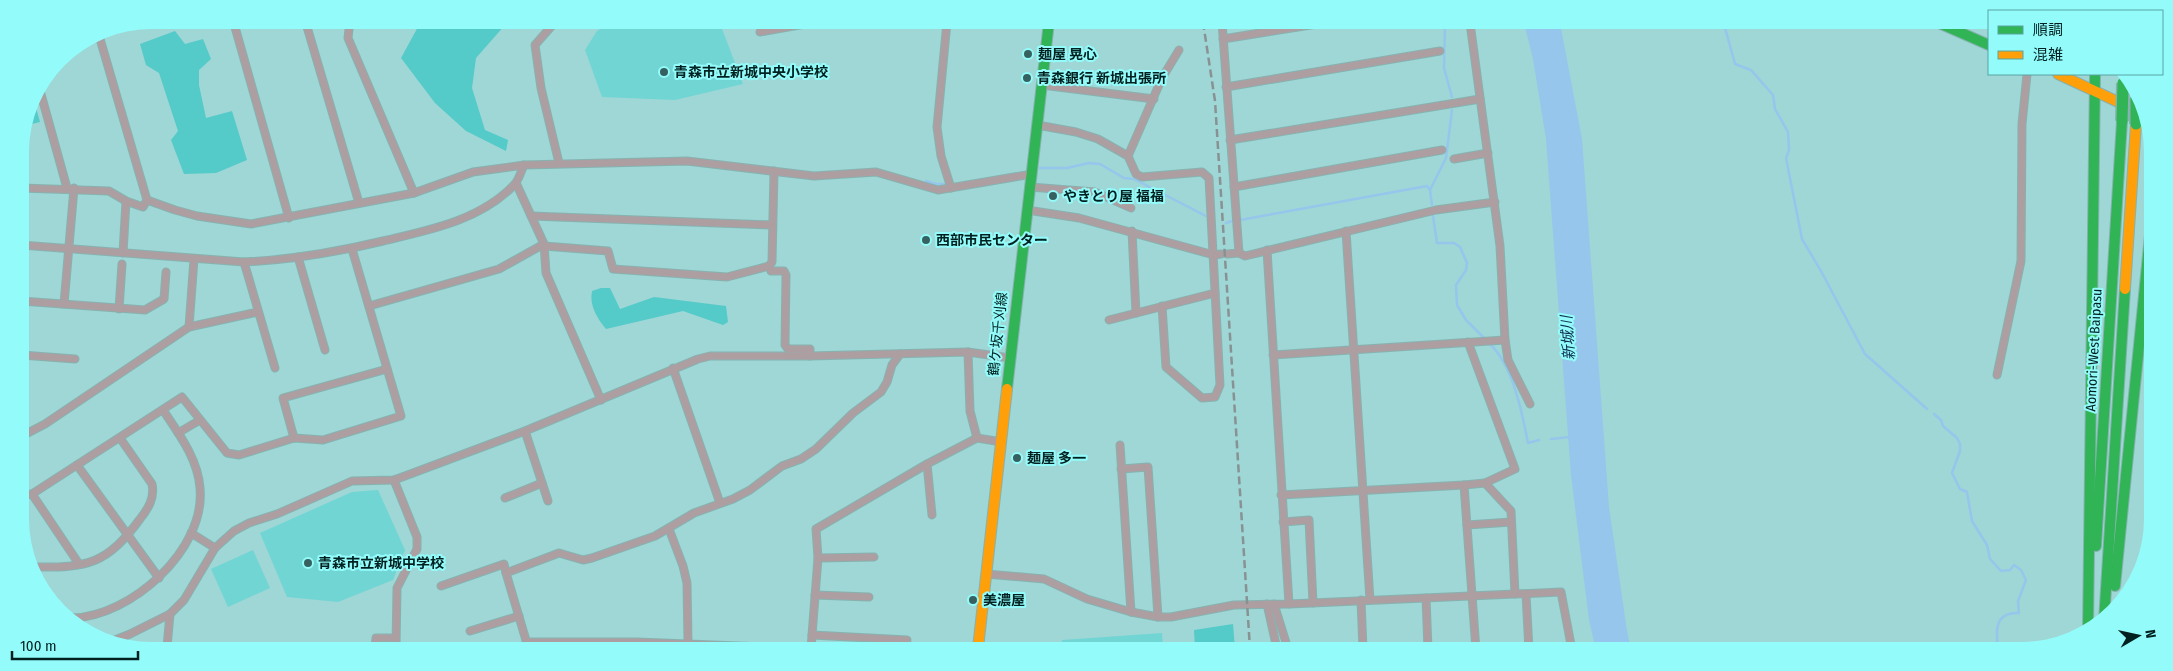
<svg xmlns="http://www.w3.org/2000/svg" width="2173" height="671" font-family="'Fira Sans Condensed','Noto Sans JP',sans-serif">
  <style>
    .green { fill: #71d5d4 }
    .forest { fill: #54cac9 }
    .water { fill: #96c6ec }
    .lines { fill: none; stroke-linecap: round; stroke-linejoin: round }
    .stream { stroke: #96c6ec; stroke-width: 2.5 }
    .street-casing { stroke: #86b2b0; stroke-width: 9 }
    .fast-casing { stroke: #86b2b0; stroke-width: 12 }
    .slow-casing { stroke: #86b2b0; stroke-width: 12 }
    .street { stroke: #ad9fa1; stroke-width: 7 }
    .fast { stroke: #30b455; stroke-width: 10 }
    .slow { stroke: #ff9f0a; stroke-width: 10 }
    .rail { stroke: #889293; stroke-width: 2.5; stroke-dasharray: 8 4; stroke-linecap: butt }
    .fast-bridge-casing { stroke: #86b2b0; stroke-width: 14; stroke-linecap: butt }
    .fast-bridge { stroke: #30b455; stroke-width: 11 }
    .poi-dot { fill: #376160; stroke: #93fcfa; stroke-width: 2 }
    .labels { text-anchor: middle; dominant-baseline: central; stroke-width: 4; stroke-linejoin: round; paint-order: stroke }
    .poi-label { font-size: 14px; font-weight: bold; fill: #002120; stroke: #93fcfa; text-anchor: start }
    .street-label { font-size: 14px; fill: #002120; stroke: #93fcfa }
    .water-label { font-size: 15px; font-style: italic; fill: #102f52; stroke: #93fcfa }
  </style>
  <rect width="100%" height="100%" fill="#9ed7d6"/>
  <g class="green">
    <path d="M614 21H719L743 84 675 100 602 97 585 50 597 31Z"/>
    <path d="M378 490 405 550 393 580 338 602 287 597 260 533 352 492Z"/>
    <path d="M253 550 270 588 228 607 211 569Z"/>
    <path d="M1162 633 1163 649H1062V640Z"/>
  </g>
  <g class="forest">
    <path d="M418 21H514L505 25 476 58 472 88 485 130 508 140 506 151 466 131 435 103 401 58 419 25Z"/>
    <path d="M175 31 185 44 203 39 211 59 199 70V85L206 118 232 111 247 160 216 173 184 174 171 140 178 131 159 73 146 65 140 44Z"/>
    <path d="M33 97 40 122 24 126Z"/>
    <path d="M601 288H610L620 309 654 297 726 306 728 322 723 325 683 311 606 329C597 318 589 305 592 291Z"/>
    <path d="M1233 624 1235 649H1195L1194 630Z"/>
  </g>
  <path class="water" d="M1524 23H1560L1582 139 1609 507 1627 631 1631 650H1596L1589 620 1571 475 1546 139 1533 59Z"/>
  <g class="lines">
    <g class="stream">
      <path d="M1445 23 1444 68 1452 97"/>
      <path d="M1724 24 1735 64 1751 70 1773 95 1775 109 1788 132 1789 150 1786 158 1802 239 1821 271 1865 354 1927 409"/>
      <path d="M1040 168H1067L1089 163 1100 164 1124 178 1134 179 1206 216"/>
      <path d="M926 181 936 184H944"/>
      <path d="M1430 190 1446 158 1452 110"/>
      <path d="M1433 216 1437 243H1454L1460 247 1467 263 1466 270 1456 285 1457 305 1466 320 1486 340"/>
      <path d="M1240 220 1427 186 1430 190 1432 205"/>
      <path d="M1226 223 1232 221"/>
      <path d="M1490 344C1513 366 1522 412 1528 443L1539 440"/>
      <path d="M1934 414 1941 420 1943 426 1957 438 1960 444V451L1952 473 1960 489 1967 492 1972 521 1987 545 1990 559 2001 571 2010 570 2014 565 2021 570 2026 580 2018 601 2019 613C1994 612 1995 632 1999 651"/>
      <path d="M1551 439 1570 437"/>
    </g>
    <g class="street-casing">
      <g id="street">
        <path d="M233 20 289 218"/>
        <path d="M305 20 359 203"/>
        <path d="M350 20 348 38 414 193"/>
        <path d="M556 21 535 45 541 88 559 163"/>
        <path d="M947 22 937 127 941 156 951 188"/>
        <path d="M1222 22 1239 253 1245 256 1436 210 1495 202"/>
        <path d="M1470 23 1500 246 1505 340 1508 360 1530 404"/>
        <path d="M760 32 816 22"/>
        <path d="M1223 39 1323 23"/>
        <path d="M1042 85 1154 99"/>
        <path d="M39 87 67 188"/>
        <path d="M1226 87 1440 51"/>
        <path d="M1037 125 1076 132 1098 139 1128 156 1136 174 1142 177 1202 172 1209 178 1220 385 1215 397 1202 398 1166 367 1162 306"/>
        <path d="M1230 140 1480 99"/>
        <path d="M1128 156 1162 78 1179 50"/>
        <path d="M1454 159 1488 153"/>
        <path d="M516 183 544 244 546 273 601 400"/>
        <path d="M1030 187 1095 192 1131 208"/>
        <path d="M1234 187 1442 150"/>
        <path d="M21 188 109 191 126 201 143 207 147 200 98 32"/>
        <path d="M147 200 175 210 197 216 251 224 414 193 473 172 524 165 687 161 814 176 876 172 938 190 1032 174"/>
        <path d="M1027 210 1079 218 1214 255 1221 254"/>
        <path d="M531 216 772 225"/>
        <path d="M1132 231 1136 313"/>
        <path d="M1346 231 1370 600"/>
        <path d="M21 245 244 262C291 260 337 252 383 241 429 230 479 221 514 185 519 180 521 171 524 165"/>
        <path d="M544 246 608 251 613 269 727 277 769 266 771 271H784L786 275 785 345 788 349H810V356"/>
        <path d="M1267 250 1289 604"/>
        <path d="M123 253 126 201"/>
        <path d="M1227 254 1239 253"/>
        <path d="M298 257 325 350"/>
        <path d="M244 262 275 368"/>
        <path d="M769 266 772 262 774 171"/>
        <path d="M21 301 145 310 164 299 166 272"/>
        <path d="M64 304 74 188"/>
        <path d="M369 306 499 269 544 244"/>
        <path d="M119 309 122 264"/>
        <path d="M1109 320 1215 293"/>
        <path d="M189 327 194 259"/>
        <path d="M1468 342 1515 469 1485 483"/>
        <path d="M968 352 970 411 977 438"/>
        <path d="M21 355 75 359"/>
        <path d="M1273 355 1505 340"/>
        <path d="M673 368 720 503"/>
        <path d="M1997 375 2021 261 2022 124 2027 74"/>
        <path d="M525 431 548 501"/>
        <path d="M178 433 200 420"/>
        <path d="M22 436 45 424 189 327 258 312"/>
        <path d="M294 438 283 398 387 369"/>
        <path d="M1120 445 1131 612"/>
        <path d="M927 464 932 515"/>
        <path d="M77 465 159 578"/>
        <path d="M1121 469 1148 467 1158 617"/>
        <path d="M394 480 417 537V549L397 588 396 647"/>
        <path d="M1464 485 1485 483 1511 511 1515 594"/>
        <path d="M32 494 79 564"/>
        <path d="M22 495 32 494 182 397 227 453 239 455 294 438 323 440 401 416 352 249"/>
        <path d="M1281 495 1464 485 1476 650"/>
        <path d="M505 498 542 483"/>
        <path d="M1283 522 1309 520 1313 603"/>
        <path d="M1467 525 1511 522"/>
        <path d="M669 529 683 566 687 583 688 643"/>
        <path d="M191 533 215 548"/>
        <path d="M818 558 874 557"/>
        <path d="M34 567C88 568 107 564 140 519 148 509 155 498 152 484L120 438"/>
        <path d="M986 574 1044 579 1087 599 1131 612 1158 617H1171L1234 605 1289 604 1561 592 1572 650"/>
        <path d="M441 586 504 564 506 573"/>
        <path d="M1526 594 1529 650"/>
        <path d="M815 595 869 597"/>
        <path d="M1426 598 1428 649"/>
        <path d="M1361 600 1363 649"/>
        <path d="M1267 604 1277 649"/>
        <path d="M1274 604 1288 649"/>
        <path d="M72 618C130 617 206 550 200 488 198 459 179 434 163 410"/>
        <path d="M470 631 519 616"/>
        <path d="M812 635 907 640"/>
        <path d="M110 642 130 634 170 614 184 600 215 548 234 531 249 523 277 514 352 481 394 480 413 473 525 431 698 359 710 356H810L968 352 1010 358"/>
        <path d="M526 642H637L788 648"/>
        <path d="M167 647 170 614"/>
        <path d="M375 647 376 638H395"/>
        <path d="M528 647 506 573 559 553 583 560 592 558 655 536 694 513 733 499 750 490 782 466 801 459 816 449 853 413 881 392 887 382 892 365 900 354"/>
        <path d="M811 648 818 558 816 529 927 464 977 438 1002 442"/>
        <path d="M1385 649 1427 647"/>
      </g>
    </g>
    <g class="fast-casing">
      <g id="fast">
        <path d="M1941 24 1989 45"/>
        <path d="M1007 389 1049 22"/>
        <path d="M2096 546 2122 121"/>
        <path d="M2115 586 2150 235"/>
        <path d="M2104 621 2125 289"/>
        <path d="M2088 629 2095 74"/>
      </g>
    </g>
    <g class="slow-casing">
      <g id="slow">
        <path d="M2058 74 2144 114"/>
        <path d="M2125 289 2136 124"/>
        <path d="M978 648 1007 389"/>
      </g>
    </g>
    <use href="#street" class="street"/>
    <use href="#fast" class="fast"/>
    <use href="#slow" class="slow"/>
    <path class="rail" d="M1203 22 1215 101 1250 649"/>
    <g class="fast-bridge-casing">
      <g id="fast-bridge">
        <path d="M2136 98V124"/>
        <path d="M2122 121 2123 83"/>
      </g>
    </g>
    <use href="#fast-bridge" class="fast-bridge"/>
  </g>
  <g class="poi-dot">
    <circle cx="1028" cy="54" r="5"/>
    <circle cx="664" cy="72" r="5"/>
    <circle cx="1027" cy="78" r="5"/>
    <circle cx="1053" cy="196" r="5"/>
    <circle cx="926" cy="240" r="5"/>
    <circle cx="1017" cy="458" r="5"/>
    <circle cx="308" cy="563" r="5"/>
    <circle cx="973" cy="600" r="5"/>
  </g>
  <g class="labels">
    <g class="poi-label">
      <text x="1038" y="54">麺屋 晃心</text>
      <text x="674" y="72">青森市立新城中央小学校</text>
      <text x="1037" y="78">青森銀行 新城出張所</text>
      <text x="1063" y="196">やきとり屋 福福</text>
      <text x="936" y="240">西部市民センター</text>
      <text x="1027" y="458">麺屋 多一</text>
      <text x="318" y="563">青森市立新城中学校</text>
      <text x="983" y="600">美濃屋</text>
    </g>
    <g class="street-label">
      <text transform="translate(998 334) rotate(-84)">鶴ケ坂千刈線</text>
      <text transform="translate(2094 350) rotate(-87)">Aomori-West Baipasu</text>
    </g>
    <g class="water-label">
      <text transform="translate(1568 338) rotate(-94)">新城川</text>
    </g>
  </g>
  <path d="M0 0H2173V671H0ZM152 29H2021A123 123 0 0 1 2144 152V519A123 123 0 0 1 2021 642H152A123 123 0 0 1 29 519V152A123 123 0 0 1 152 29Z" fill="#93fcfa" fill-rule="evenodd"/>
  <rect x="1988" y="10" width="175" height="65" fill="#93fcfa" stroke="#58a4a3"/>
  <rect x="1998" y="26" width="25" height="8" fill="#30b455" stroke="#58a4a3"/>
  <text x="2033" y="35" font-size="15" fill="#002120">順調</text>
  <rect x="1998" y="51" width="25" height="8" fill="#ff9f0a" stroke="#58a4a3"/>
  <text x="2033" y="60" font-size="15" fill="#002120">混雑</text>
  <g transform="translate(2138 636) rotate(81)" stroke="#93fcfa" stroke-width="4" paint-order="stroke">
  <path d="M0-4L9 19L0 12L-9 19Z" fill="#002120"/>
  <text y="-8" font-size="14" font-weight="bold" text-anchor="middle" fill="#002120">N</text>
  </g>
  <path d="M12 651v8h126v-8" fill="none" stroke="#002120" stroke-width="2.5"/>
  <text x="20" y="651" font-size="15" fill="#002120" stroke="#93fcfa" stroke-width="4" paint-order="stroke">100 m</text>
</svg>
